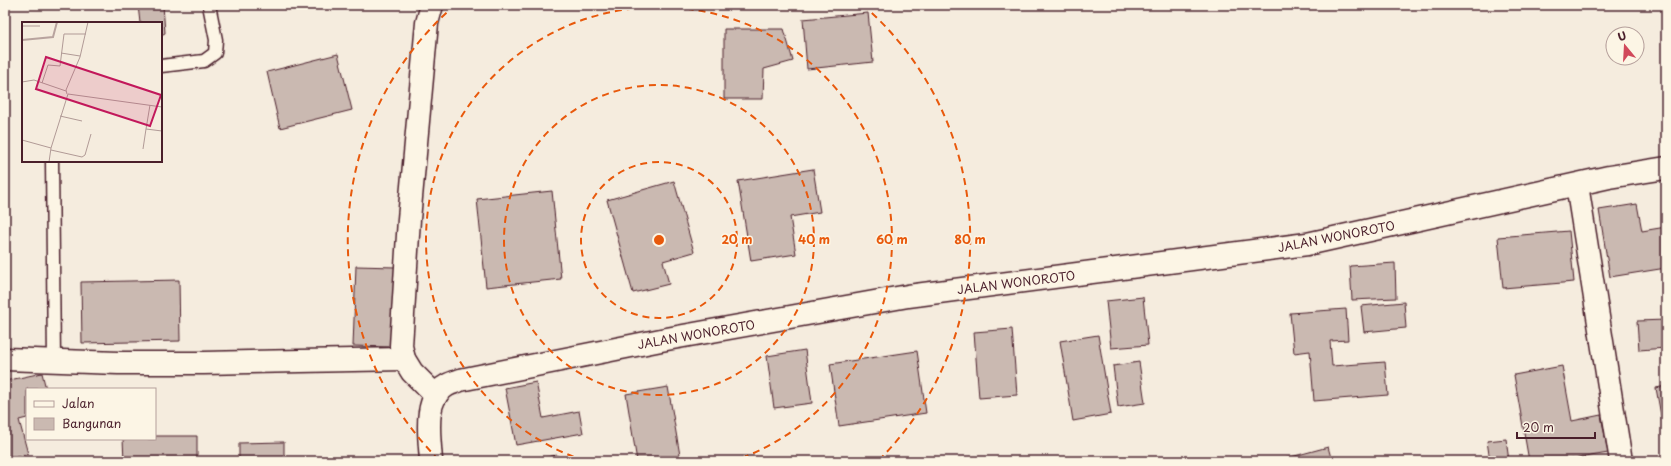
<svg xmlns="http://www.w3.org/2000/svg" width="1671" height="466" font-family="'Playpen Sans',sans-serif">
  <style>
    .building { fill: #cab9b1; stroke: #4a1f2b }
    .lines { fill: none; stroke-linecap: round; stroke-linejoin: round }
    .service-casing { stroke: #4a1f2b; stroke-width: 15 }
    .minor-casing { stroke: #4a1f2b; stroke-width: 25 }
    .tertiary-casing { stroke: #4a1f2b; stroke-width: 25 }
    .service { stroke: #fcf5e5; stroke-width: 12 }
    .minor { stroke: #fcf5e5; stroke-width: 22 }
    .tertiary { stroke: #fcf5e5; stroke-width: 22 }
    .ring { fill: none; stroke: #e8590c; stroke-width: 2; stroke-dasharray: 7 5 }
    .labels { text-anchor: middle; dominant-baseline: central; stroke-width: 3; stroke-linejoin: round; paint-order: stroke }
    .street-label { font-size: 12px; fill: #4a1f2b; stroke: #fcf5e5 }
    .inset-river { fill: none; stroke: #b8a39e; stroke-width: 2 }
    .inset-road { fill: none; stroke: #b19a96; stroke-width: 1 }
    .view { fill: #c2185b; fill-opacity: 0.15; stroke: #c2185b; stroke-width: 2 }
    .inset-edge { fill: none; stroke: #4a1f2b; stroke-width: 2 }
    .centre { fill: #e8590c; stroke: #fcf5e5; stroke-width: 2 }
    .ring-label { font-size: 12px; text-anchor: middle; font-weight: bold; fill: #e8590c; stroke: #fcf5e5; stroke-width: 3; stroke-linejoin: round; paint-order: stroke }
  </style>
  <rect width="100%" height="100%" fill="#f5ecde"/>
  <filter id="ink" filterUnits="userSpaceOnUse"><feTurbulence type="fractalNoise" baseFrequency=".025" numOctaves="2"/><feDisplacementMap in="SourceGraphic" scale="8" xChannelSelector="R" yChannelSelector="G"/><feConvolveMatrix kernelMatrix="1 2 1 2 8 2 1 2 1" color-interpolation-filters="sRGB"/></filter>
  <g filter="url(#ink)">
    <g class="building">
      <path d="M138 5H163L165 33 161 35V23H140Z"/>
      <path d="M868 13 873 62 807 69 803 19Z"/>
      <path d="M724 29H784L793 61 764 69 763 99H724Z"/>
      <path d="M338 54 352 110 280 128 267 72Z"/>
      <path d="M813 169 820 212 790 217 796 254 751 261 738 181Z"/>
      <path d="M674 181 694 252 663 261 669 284 633 293 607 200Z"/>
      <path d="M552 191 561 279 486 287 477 199Z"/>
      <path d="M1637 204 1642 231 1666 227V268L1610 277 1599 210Z"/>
      <path d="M1569 231 1574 282 1503 288 1498 237Z"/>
      <path d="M1395 263 1396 298 1352 300 1350 266Z"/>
      <path d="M356 266 395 267 391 347 353 346Z"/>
      <path d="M179 280 180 341 82 343 81 282Z"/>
      <path d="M1143 297 1148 345 1111 348 1106 301Z"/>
      <path d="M1404 302 1406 328 1364 332 1361 306Z"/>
      <path d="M1346 309 1348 340 1330 341 1332 366 1385 362 1388 395 1314 401 1310 351 1294 353 1290 313Z"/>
      <path d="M1666 320V348L1639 350 1637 321Z"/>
      <path d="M1012 329 1017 395 979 398 974 332Z"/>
      <path d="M1098 335 1111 414 1073 421 1060 341Z"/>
      <path d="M805 350 812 403 774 408 767 356Z"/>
      <path d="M917 351 926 413 839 426 830 364Z"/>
      <path d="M1139 362 1145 403 1118 407 1113 366Z"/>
      <path d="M1562 366 1572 421 1601 415 1608 453 1562 461H1529L1514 375Z"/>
      <path d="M42 373 46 389H27V418L19 420 28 454 5 460V381Z"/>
      <path d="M536 382 543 418 579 411 583 433 516 445 505 388Z"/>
      <path d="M1666 386V420L1662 421 1656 388Z"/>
      <path d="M668 387 681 461H637L626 394Z"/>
      <path d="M155 436H197V461H124L123 439H155Z"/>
      <path d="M1506 439 1509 461H1490L1487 441Z"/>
      <path d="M284 442V461H239V443Z"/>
      <path d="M1328 447 1332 461H1276Z"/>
      <path d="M557 455 559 461H528Z"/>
    </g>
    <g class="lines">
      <g class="service-casing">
        <g id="service">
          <path d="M161 66 204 61 215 53 216 40 209 5"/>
          <path d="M52 161 54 361"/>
        </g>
      </g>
      <g class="minor-casing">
        <g id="minor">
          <path d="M432 5 427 23 409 219 401 346 404 359 412 372 436 396"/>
          <path d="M1577 185 1621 461"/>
          <path d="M5 359 118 363H204L404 359"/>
        </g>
      </g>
      <g class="tertiary-casing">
        <path id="tertiary" d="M431 461C430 439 422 399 446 386 450 383 456 382 460 380L661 340 908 296 1307 244 1609 177 1666 168"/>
      </g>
      <use href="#service" class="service"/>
      <use href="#minor" class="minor"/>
      <use href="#tertiary" class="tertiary"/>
    </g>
  </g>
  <g class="ring">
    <circle cx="659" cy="240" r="78"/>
    <circle cx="659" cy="240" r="155"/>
    <path d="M585 461A233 233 0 1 1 733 461"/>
    <path d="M439 460A311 311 0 0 1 455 5M863 5A311 311 0 0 1 879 460"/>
  </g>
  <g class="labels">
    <g class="street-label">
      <text transform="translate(1336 236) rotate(-11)">JALAN WONOROTO</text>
      <text transform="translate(1016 282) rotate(-7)">JALAN WONOROTO</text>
      <text transform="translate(696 334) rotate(-10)">JALAN WONOROTO</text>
    </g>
  </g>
  <g transform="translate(22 22)">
    <rect width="140" height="140" fill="#f5ecde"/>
    <path class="inset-river" d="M0 18 31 15 35 0"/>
    <path class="inset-road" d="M0 4H18M39 31 58 34M0 60 12 58 44 69M20 61 26 43 38 44 42 12H64M45 72 44 68 58 35 66 0M128 83 124 107 140 109M38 94 60 99M0 118 29 126 46 72 140 85M121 127 124 107M29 128 60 135 63 133 69 112M27 140 29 126"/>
    <path class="view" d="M24 35 139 73 128 104 14 67Z"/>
    <rect width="140" height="140" class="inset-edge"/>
  </g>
  <circle cx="659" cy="240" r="6" class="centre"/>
  <g class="ring-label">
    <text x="737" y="244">20 m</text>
    <text x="814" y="244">40 m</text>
    <text x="892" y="244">60 m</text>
    <text x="970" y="244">80 m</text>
  </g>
  <rect width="1671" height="466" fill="none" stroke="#fcf5e5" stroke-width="20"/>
  <rect x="10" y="10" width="1651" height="446" fill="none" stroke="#4a1f2b" stroke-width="1.5" filter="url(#ink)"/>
  <rect x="26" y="388" width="130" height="52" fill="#fcf5e5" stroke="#b59f9b"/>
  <rect x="34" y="401" width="20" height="6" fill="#fcf5e5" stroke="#b59f9b"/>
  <text x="62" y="408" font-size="12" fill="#4a1f2b">Jalan</text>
  <rect x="34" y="418" width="20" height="12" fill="#cab9b1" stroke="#b59f9b"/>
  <text x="62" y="428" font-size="12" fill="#4a1f2b">Bangunan</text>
  <g transform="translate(1625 46) rotate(342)"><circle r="19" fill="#fcf5e5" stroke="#b59f9b"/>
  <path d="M0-3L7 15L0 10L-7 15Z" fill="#d1495b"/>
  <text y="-6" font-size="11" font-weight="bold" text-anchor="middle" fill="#4a1f2b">U</text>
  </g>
  <path d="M1517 432v6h78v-6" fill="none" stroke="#4a1f2b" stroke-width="2"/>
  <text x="1523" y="432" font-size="12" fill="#4a1f2b" stroke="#fcf5e5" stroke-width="3" paint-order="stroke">20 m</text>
</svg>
